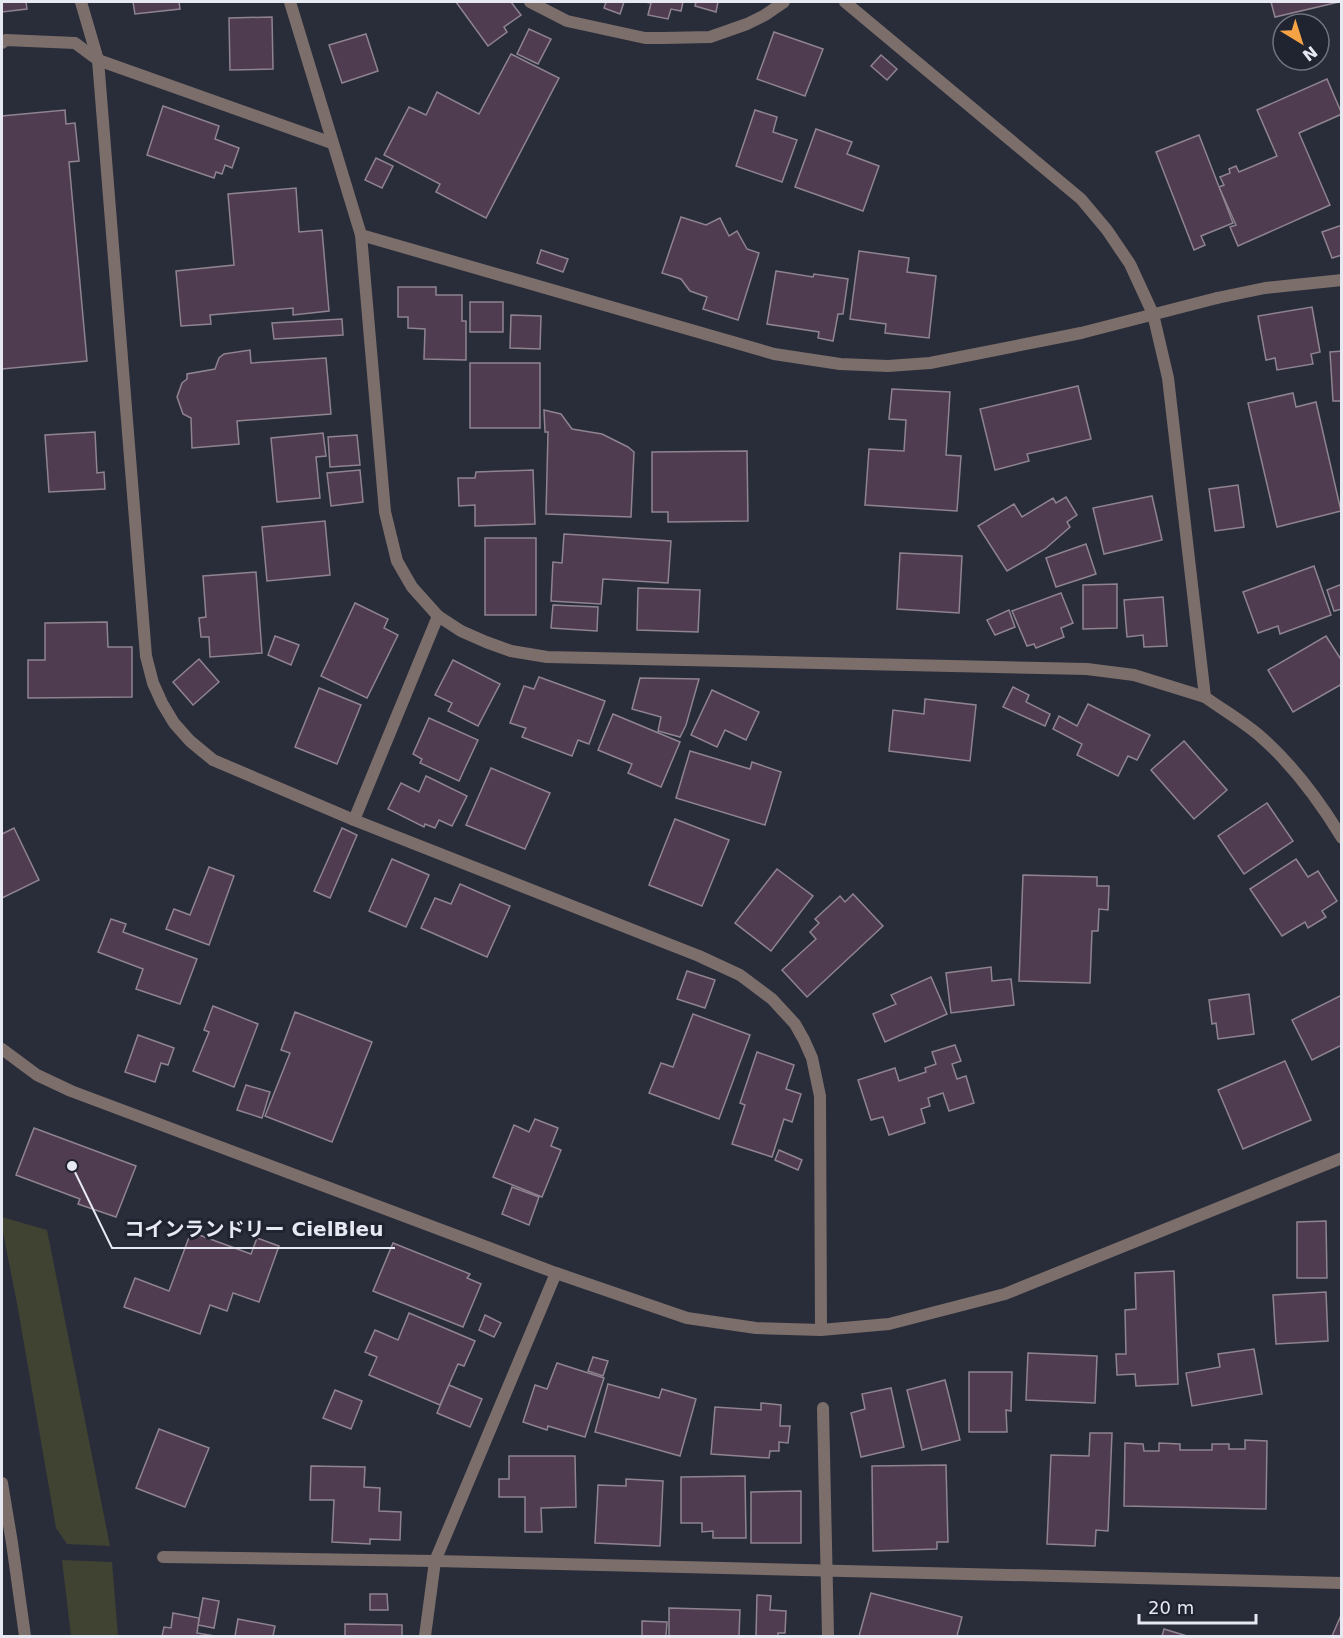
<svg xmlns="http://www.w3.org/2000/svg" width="1343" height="1638" font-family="'DejaVu Sans','Noto Sans JP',sans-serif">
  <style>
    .green { fill: #404232 }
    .building { fill: #4f3c50; stroke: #8f8390; stroke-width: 1.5 }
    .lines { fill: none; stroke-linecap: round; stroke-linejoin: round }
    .service { stroke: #7c6e6b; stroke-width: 12 }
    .minor { stroke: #7c6e6b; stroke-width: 12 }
    .tertiary { stroke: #7c6e6b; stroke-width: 12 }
    .minor-bridge { stroke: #7c6e6b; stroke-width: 12 }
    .leader { fill: none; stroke: #e7e9f2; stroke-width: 2 }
    .callout-dot { fill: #e7e9f2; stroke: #202330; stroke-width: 2 }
    .callout-label { font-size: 20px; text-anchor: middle; font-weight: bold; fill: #e7e9f2; stroke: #202330; stroke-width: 6; stroke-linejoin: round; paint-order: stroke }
  </style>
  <rect width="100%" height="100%" fill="#292d3a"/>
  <g class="green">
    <path d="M2 1217 47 1230 110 1546 67 1544 56 1528 18 1309 2 1227Z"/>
    <path d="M62 1560 112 1562 118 1636H71Z"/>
  </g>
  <g class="building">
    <path d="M2 2H26L27 9 2 12Z"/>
    <path d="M133 2H179L180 9 135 14Z"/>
    <path d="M456 2H511L521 15 504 27 507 32 488 46Z"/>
    <path d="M606 2H624L620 14 604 8Z"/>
    <path d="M645 2H683L681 11 671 9 668 19 648 15 651 3Z"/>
    <path d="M696 2H718L716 12 695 6Z"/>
    <path d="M1271 2H1339L1275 17Z"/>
    <path d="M272 17 273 69 230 70 229 18Z"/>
    <path d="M529 29 551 39 538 64 517 54Z"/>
    <path d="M774 32 823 49 805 96 757 79Z"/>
    <path d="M366 34 378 71 342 83 329 45Z"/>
    <path d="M511 54 559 78 486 218 436 192 440 184 384 155 409 107 426 115 437 92 479 114Z"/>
    <path d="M881 55 897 69 887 80 871 66Z"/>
    <path d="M1327 79 1342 114 1299 133 1330 205 1238 246 1230 227 1236 225 1219 187 1224 185 1220 177 1230 173 1229 169 1236 166 1239 172 1277 156 1257 110Z"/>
    <path d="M163 106 219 126 215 139 239 148 232 168 225 165 222 174 216 172 214 178 147 155Z"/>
    <path d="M65 110 66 124 75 123 79 161 69 162 87 361 2 369V116Z"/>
    <path d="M755 110 777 117 773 132 797 140 782 182 736 166Z"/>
    <path d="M816 129 852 142 847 154 879 166 863 211 795 187Z"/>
    <path d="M1199 135 1233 223 1201 236 1205 245 1194 250 1156 152Z"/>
    <path d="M376 158 393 166 382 188 365 180Z"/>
    <path d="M296 188 299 232 322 230 329 311 293 315V308L210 315 211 324 181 326 176 271 234 265 228 194Z"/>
    <path d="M681 217 706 225 720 218 729 236 737 231 747 249 759 253 738 320 703 309 707 297 690 291 681 279 662 273Z"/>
    <path d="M1342 225V255L1332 258 1322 232Z"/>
    <path d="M541 250 568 259 563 272 537 263Z"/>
    <path d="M859 251 909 258 907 272 936 276 929 338 885 333 886 324 850 319Z"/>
    <path d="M776 271 813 277 814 274 848 279 843 314H838L833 341 818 338 819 332 767 324Z"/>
    <path d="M398 287H436V295H462V321H466V360L424 359 425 329 408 328V317H398Z"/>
    <rect x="470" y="302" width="33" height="30"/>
    <path d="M1312 307 1320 352 1311 354 1313 364 1277 370 1275 358 1266 360 1258 316Z"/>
    <path d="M511 315 541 316 540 349 510 348Z"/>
    <path d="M342 319 343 335 274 339 272 323Z"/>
    <path d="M250 350 251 363 326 358 331 414 237 421 239 444 192 448 191 418 183 414 177 397 182 383 187 379V374L215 369 219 358 224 354Z"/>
    <path d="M1342 351V401H1333L1330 352Z"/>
    <rect x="470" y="363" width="70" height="65"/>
    <path d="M1078 386 1091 439 1027 454 1029 461 995 470 980 409Z"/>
    <path d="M892 389 950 392 946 455 961 456 957 511 865 505 869 449 904 451 906 420 889 419Z"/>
    <path d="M1293 393 1296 407 1316 402 1341 511 1277 527 1248 403Z"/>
    <path d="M544 410 561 414 572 429 602 434 628 447 634 452 631 517 546 514 548 432H545Z"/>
    <path d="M95 432 97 473 104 472 105 489 49 492 45 435Z"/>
    <path d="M323 433 326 456 316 457 320 498 277 502 271 438Z"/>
    <path d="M357 435 360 465 330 467 328 437Z"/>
    <path d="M747 451 748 521 668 522V512H652V452Z"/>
    <path d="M360 470 363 502 331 506 327 473Z"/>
    <path d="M533 470 535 524 475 526V505L459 506 458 478H475L476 472Z"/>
    <path d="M1238 485 1244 527 1215 531 1209 489Z"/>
    <path d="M1152 496 1162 540 1104 554 1093 508Z"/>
    <path d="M1066 497 1077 515 1067 522 1070 527 1045 549 1007 571 978 526 1014 504 1022 517 1053 498 1056 503Z"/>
    <path d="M325 521 330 575 267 581 262 527Z"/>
    <path d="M564 534 671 541 668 583 603 579 601 604 551 601 553 562 562 563Z"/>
    <rect x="485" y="538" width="51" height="77"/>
    <path d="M1086 544 1096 574 1056 587 1046 558Z"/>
    <path d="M900 553 962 556 959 613 897 609Z"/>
    <path d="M1314 566 1331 615 1280 634 1278 626 1258 633 1243 592Z"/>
    <path d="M256 572 262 653 210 657 209 637H201L199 618 206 617 203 576Z"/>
    <path d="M1117 584V628L1083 629V585Z"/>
    <path d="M1342 584V609L1334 611 1327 590Z"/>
    <path d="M638 588 700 590 698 632 637 630Z"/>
    <path d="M1061 593 1073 623 1061 628 1064 637 1036 648 1034 644 1027 646 1012 611Z"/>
    <path d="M1163 597 1167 646 1144 647 1143 635 1127 637 1124 600Z"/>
    <path d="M355 603 388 619 384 628 398 635 367 698 321 676Z"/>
    <path d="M553 605 598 607 597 631 551 628Z"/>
    <path d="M1009 610 1015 627 995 635 987 620Z"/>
    <path d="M107 622 108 647H132V697L28 698V660H45V623Z"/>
    <path d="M275 636 299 645 291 665 268 655Z"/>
    <path d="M1326 636 1342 661V684L1293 712 1268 670Z"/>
    <path d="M199 659 219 682 193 705 173 682Z"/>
    <path d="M453 660 500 684 478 726 448 711 452 703 435 695Z"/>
    <path d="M539 677 605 701 589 744 578 740 572 756 522 737 526 728 510 723 524 686 534 689Z"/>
    <path d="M640 678 699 679 686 725 680 737 658 731 661 717 632 709Z"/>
    <path d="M1013 687 1029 695 1026 702 1050 714 1045 726 1003 707Z"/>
    <path d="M319 688 361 705 337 764 295 747Z"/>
    <path d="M712 690 759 712 746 740 725 730 717 747 691 735Z"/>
    <path d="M925 699 976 705 970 761 889 751 893 710 924 714Z"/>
    <path d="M1088 704 1150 735 1137 760 1128 756 1118 776 1077 755 1082 744 1053 729 1059 716 1077 726Z"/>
    <path d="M613 714 680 742 661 787 628 773 632 764 598 750Z"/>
    <path d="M429 718 478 740 459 781 420 763 422 759 413 754Z"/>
    <path d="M1184 741 1227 790 1194 819 1151 770Z"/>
    <path d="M690 751 750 769 752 762 781 772 765 825 676 798Z"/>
    <path d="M491 768 550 793 525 849 466 825Z"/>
    <path d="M426 776 467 796 452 826 439 820 435 828 425 824 424 827 388 809 401 783 419 792Z"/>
    <path d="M1267 803 1293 841 1244 874 1218 836Z"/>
    <path d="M675 819 729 840 702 906 649 885Z"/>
    <path d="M14 828 39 880 2 898V834Z"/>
    <path d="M342 828 357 835 330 898 314 891Z"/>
    <path d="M392 859 429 875 406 927 369 911Z"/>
    <path d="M1296 859 1308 877 1318 871 1337 901 1322 911 1326 917 1308 928 1305 922 1282 936 1250 889Z"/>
    <path d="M209 867 234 876 209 945 166 929 174 909 190 915Z"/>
    <path d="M777 869 813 896 771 951 735 923Z"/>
    <path d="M1023 875 1097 877V886H1109L1108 910 1099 909 1098 931H1092L1090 983 1019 981Z"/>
    <path d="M460 884 510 906 487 957 421 928 435 898 451 904Z"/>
    <path d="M853 894 883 926 807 997 782 970 816 939 810 932 819 923 815 919 840 896 845 902Z"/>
    <path d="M111 919 126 924 123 932 197 959 180 1004 136 989 143 969 98 952Z"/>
    <path d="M991 967 992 981 1011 979 1014 1005 951 1013 946 973Z"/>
    <path d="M687 971 715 980 705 1008 677 999Z"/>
    <path d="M931 977 947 1014 885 1042 873 1014 896 1004 891 995Z"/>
    <path d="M1249 994 1254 1034 1218 1039 1216 1023 1212 1024 1209 1000Z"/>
    <path d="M1342 995V1045L1312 1060 1292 1020Z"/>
    <path d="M213 1006 258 1024 234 1087 193 1071 209 1032 204 1030Z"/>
    <path d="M295 1012 372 1042 332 1142 265 1116 290 1053 281 1050Z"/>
    <path d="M693 1014 750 1035 719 1119 649 1093 661 1063 673 1067Z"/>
    <path d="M138 1035 174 1048 168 1065 161 1063 155 1082 125 1072Z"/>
    <path d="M955 1045 961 1061 952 1064 957 1079 966 1076 974 1103 949 1111 943 1093 928 1098 930 1106 921 1109 925 1123 889 1135 883 1117 871 1120 858 1080 895 1068 899 1081 926 1072 925 1068 936 1064 932 1052Z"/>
    <path d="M757 1052 794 1065 786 1089 801 1094 792 1122 784 1119 772 1157 732 1144 745 1105 740 1103Z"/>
    <path d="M1285 1061 1311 1120 1243 1149 1218 1090Z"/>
    <path d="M246 1085 270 1092 262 1118 237 1110Z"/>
    <path d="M535 1119 558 1128 551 1146 561 1150 542 1197 493 1177 514 1125 529 1132Z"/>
    <path d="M34 1128 136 1166 116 1217 78 1204 80 1199 16 1175Z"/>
    <path d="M779 1150 802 1160 798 1170 775 1160Z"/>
    <path d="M512 1187 539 1197 529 1225 502 1214Z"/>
    <path d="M1326 1221 1327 1278H1297V1222Z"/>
    <path d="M191 1232 251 1254 257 1238 279 1246 259 1302 233 1293 227 1311 210 1305 200 1334 124 1307 135 1278 169 1291Z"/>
    <path d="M393 1243 470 1274 467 1278 481 1284 463 1327 373 1291Z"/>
    <path d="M1174 1271 1178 1384 1136 1386 1135 1374 1117 1375 1116 1354H1126L1125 1310 1136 1309 1135 1273Z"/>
    <path d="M1326 1292 1328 1341 1276 1344 1273 1295Z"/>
    <path d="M409 1313 475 1341 464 1366 458 1364 440 1405 369 1375 377 1357 365 1352 375 1330 398 1340Z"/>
    <path d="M485 1315 501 1323 494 1337 479 1330Z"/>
    <path d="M1254 1349 1262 1394 1192 1406 1186 1373 1220 1367 1218 1354Z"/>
    <path d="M1028 1353 1097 1356 1095 1403 1026 1400Z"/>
    <path d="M593 1357 608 1361 603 1376 588 1371Z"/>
    <path d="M557 1363 604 1378 585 1437 548 1426 547 1430 523 1422 535 1385 547 1389Z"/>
    <path d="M969 1372H1012L1011 1411 1006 1410 1007 1432H969Z"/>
    <path d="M945 1380 960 1440 922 1450 907 1390Z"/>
    <path d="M608 1384 659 1398 662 1389 696 1399 680 1456 595 1432Z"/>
    <path d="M449 1385 482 1399 470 1427 437 1413Z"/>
    <path d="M891 1388 904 1447 861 1457 851 1413 865 1409 862 1394Z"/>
    <path d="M335 1390 362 1401 351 1429 323 1418Z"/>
    <path d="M761 1403 781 1405 780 1426H790L788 1443 779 1442V1451H770L769 1458 711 1454 715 1407 761 1410Z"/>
    <path d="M159 1429 209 1448 185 1507 136 1488Z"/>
    <path d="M1090 1433H1112L1108 1531 1096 1530 1095 1546 1047 1544 1051 1455 1089 1456Z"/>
    <path d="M1245 1440 1267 1441 1266 1509 1124 1506 1125 1443 1143 1444 1144 1451H1159V1443L1180 1444V1450H1212V1444H1229V1449H1245Z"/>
    <path d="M509 1456H575L576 1507 541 1508 542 1532H525V1497H499V1479H509Z"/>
    <path d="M946 1465 948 1542H937V1549L873 1551 872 1466Z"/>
    <path d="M311 1466 365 1467 364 1487 380 1488 379 1511 401 1512 400 1540 370 1539V1544L332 1542 334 1500H310Z"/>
    <path d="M745 1476 746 1538H713V1531L702 1532V1523H681V1477Z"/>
    <path d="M626 1479 663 1481 660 1546 595 1543 598 1485 626 1486Z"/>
    <path d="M801 1491V1543H751V1492Z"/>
    <path d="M871 1593 962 1617 957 1636H859Z"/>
    <path d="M370 1594H387L388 1610H370Z"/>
    <path d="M757 1595 771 1596 770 1610 786 1611 785 1633H778V1636H756Z"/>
    <path d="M203 1598 219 1601 214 1628 198 1625Z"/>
    <path d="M669 1608 740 1610 739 1636H669Z"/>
    <path d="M173 1613 199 1618 197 1633 215 1636H162L164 1627 171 1628Z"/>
    <path d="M1342 1613V1636H1332Z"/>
    <path d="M238 1619 275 1626 273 1636H235Z"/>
    <path d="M642 1621 667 1622 666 1636H642Z"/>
    <path d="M345 1624 402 1625V1636H345Z"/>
    <path d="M1164 1629 1187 1636H1162Z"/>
  </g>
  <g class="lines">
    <g class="service">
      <path d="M530 2 567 21 645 38H663L710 37 747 24 765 15 784 2"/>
      <path d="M2 43 6 40 75 43 98 60 332 143"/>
    </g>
    <g class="minor">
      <path d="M81 2 98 60 146 656 153 683 162 703 174 723 190 741 213 760 354 820 699 956 740 975 772 999 795 1024 804 1040 812 1058 820 1096 821 1330"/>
      <path d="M290 2 361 235 774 354 840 364 888 366 930 363 1081 333"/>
      <path d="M845 2 1081 199 1107 230 1130 264 1153 314 1168 378 1205 697C1223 710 1244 722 1261 737 1294 766 1319 800 1342 838"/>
      <path d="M361 235 385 512 397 561 412 587 438 616 461 631 486 642 511 651 547 657 1087 669 1134 675 1205 697"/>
      <path d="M1217 298 1265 288 1342 280"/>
      <path d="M354 820 438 616"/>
      <path d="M823 1408 828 1636"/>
      <path d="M163 1557 435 1561 1342 1583"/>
      <path d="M425 1636 435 1561 556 1273"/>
    </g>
    <g class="tertiary">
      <path d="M2 1049 37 1075 71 1091 556 1273 687 1318 756 1328 821 1330 889 1324 1005 1294 1342 1158"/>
      <path d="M2 1483 12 1543 25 1636"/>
    </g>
    <path class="minor-bridge" d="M1081 333 1217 298"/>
  </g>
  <path class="leader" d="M72 1166L112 1248H395"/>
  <circle class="callout-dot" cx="72" cy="1166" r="6"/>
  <g class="callout-label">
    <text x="254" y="1236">コインランドリー CielBleu</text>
  </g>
  <rect width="1343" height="1638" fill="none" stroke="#e7e9f2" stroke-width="6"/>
  <g transform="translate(1301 42) rotate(142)"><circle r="28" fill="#202330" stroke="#70727e" stroke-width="1.5"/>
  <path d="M0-4.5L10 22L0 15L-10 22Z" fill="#f5a345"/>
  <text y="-9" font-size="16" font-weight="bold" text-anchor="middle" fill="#e7e9f2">N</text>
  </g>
  <path d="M1139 1614v9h117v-9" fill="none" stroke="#e7e9f2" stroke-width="3"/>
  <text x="1148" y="1614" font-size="18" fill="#e7e9f2" stroke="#202330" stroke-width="4.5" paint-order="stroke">20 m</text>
</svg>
